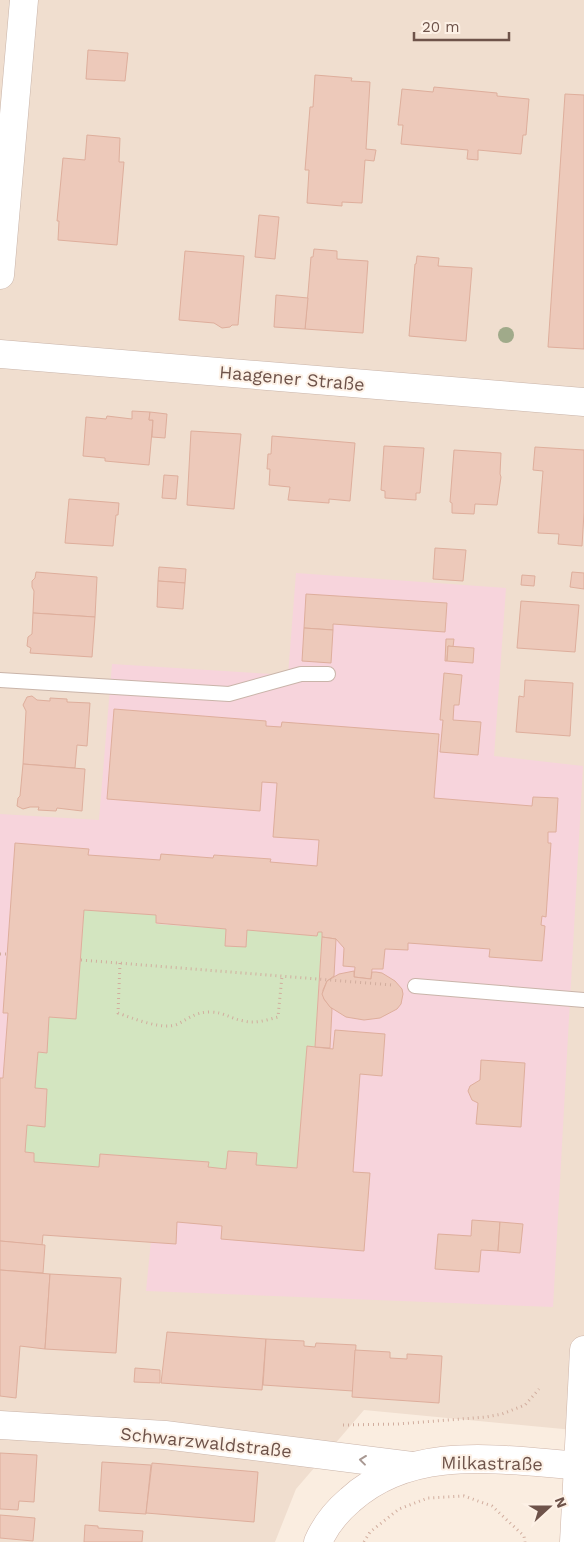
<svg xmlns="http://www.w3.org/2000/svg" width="584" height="1542" font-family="'Work Sans',sans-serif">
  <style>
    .residential { fill: #f0decf }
    .medical { fill: #f7d4dc }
    .green { fill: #d3e5c0 }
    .building { fill: #edc9ba; stroke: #deae9c }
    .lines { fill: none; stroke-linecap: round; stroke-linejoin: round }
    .lane-casing { stroke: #c9b4a9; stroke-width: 16 }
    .street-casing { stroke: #c9b4a9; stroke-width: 29 }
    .secondary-casing { stroke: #ceb5a9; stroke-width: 29 }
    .path { stroke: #d1ad9e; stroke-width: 3; stroke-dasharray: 1 4; stroke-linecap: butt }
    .lane { stroke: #fff; stroke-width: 14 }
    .street { stroke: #fff; stroke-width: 28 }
    .secondary { stroke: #fff; stroke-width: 28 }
    .tree { fill: #a0aa8a }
    .oneway { stroke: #a89892 }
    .labels { text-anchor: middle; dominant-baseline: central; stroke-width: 4; stroke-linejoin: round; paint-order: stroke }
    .street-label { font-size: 18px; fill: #6e534a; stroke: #fdf1e6 }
  </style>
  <rect width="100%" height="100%" fill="#faede0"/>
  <path class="residential" d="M0 0H584V1431L364 1410 296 1489 275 1542H0Z"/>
  <path class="medical" d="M296 573 506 588 494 756 583 766 553 1307 146 1291 151 1241 0 1233V814L99 820 112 664 288 675Z"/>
  <path class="green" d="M84 910 156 915V924L226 929 225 946 246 947 247 930 317 936 318 932H322L315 1047H307L297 1168 256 1165 257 1153 228 1151 226 1169 208 1167V1162L101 1154 99 1167 34 1162V1153L25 1152 27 1125 45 1126 47 1089 35 1088 38 1052 47 1053 49 1017 76 1018Z"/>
  <g class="building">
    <path d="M88 50 128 53 125 81 86 79Z"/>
    <path d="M315 75 352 78 351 81 370 82 366 149 376 150 374 161 365 160 362 203 342 202V206L307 203 309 170H305L310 107H313Z"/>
    <path d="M434 87 497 93V96L529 99 526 135H523L521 154 478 150V160L467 159 468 150 401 144 403 125H398L402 89 433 92Z"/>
    <path d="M565 94 584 95V349L548 347Z"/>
    <path d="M87 135 120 138 119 162H124L117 245 58 240 59 221H57L63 158 85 160Z"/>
    <path d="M259 215 279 217 275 259 255 257Z"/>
    <path d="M314 249 337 251V259L368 261 363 333 305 329 311 257H313Z"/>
    <path d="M185 251 244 256 238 325H232L230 327 222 328 214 323 179 320Z"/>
    <path d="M417 256 439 258 438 266 472 268 466 341 409 336 415 264H416Z"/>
    <path d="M276 295 308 298 305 329 274 327Z"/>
    <path d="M132 411 150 412 149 420H153L149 465 105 461V458L83 456 86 417 106 419 107 416 132 419Z"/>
    <path d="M150 412 167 414 165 438 152 437 153 420H149Z"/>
    <path d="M191 431 241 434 234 509 187 505Z"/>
    <path d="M272 436 355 443 350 501 329 499V503L288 500 290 487 269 485 270 469H267L268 454H271Z"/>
    <path d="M384 446 424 448 420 493H416V500L385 498V491L381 490Z"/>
    <path d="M535 447 584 450V513L582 546 558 544 559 534 538 533 543 471 533 470Z"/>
    <path d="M454 450 501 453 500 474 501 477 497 505 475 504 474 514 452 513V503L450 502Z"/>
    <path d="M164 475 178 476 176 499 162 498Z"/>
    <path d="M69 499 119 503 118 515H116L113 546 65 543Z"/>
    <path d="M435 548 466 550 463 581 433 579Z"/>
    <path d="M159 567 186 569 185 583 158 581Z"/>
    <path d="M36 572 97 577 95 617 33 613 34 591 32 587V581L35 578Z"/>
    <path d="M572 572 584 573V589L570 587Z"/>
    <path d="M522 575 535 576 534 586 521 585Z"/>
    <path d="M158 581 185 583 183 609 157 607Z"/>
    <path d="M306 594 447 603 445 632 333 624V630L304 628Z"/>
    <path d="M521 601 579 605 575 652 517 648Z"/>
    <path d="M33 613 95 617 92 657 30 653 31 648 27 646 28 637 32 634Z"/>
    <path d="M304 628 333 630 331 663 302 661Z"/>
    <path d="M446 639H454L453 647 448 646 447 661H445Z"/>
    <path d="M448 646 474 648 473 663 447 661Z"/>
    <path d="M444 673 462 675 459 705H454L453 720 481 722 478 755 440 752 443 720H440Z"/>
    <path d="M525 680 573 683 570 736 516 732 519 696 524 697Z"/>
    <path d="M32 696 37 700 50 701V698L67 699V702L90 703 87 746 77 745 75 768 23 764 26 711 23 705 27 697Z"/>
    <path d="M114 709 266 721V726L281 727 282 722 439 734 434 798 532 806 533 797 558 798 556 832H548V843H551L546 917 542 916 541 925 545 926 542 961 489 957 490 949 408 943V950L385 949 383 969H372L371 979 354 977 355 967 343 966 344 948 336 939 322 937V932H318L317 936 247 930 246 947 225 946 226 929 156 923V915L84 910 76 1019 49 1017 47 1053 38 1052 35 1088 47 1089 45 1127 27 1125 25 1152 34 1153V1162L99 1167 100 1154 209 1162 208 1167 226 1169 228 1151 257 1153 256 1165 297 1168 307 1046 333 1049 335 1030 385 1034 382 1076 360 1074 353 1172 370 1173 364 1251 221 1239 222 1226 177 1222 176 1244 43 1235 42 1245 0 1241V1078H3L8 1013H3L15 843 89 849 88 855 160 860 161 854 213 858 214 855 271 859 270 862 317 866 319 840 273 837 277 783 262 782 260 811 107 799Z"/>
    <path d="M23 764 85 769 82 811 57 808 56 811 38 810 39 807H30L23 809 17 806 18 798 20 796Z"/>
    <path d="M322 937 336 939 334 976 327 981 323 990 324 999 332 1009 330 1048 315 1047Z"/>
    <path d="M354 971V977L371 979 372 972H376L382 973 395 981 402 989 403 994 401 1004 397 1009 380 1018 364 1020 346 1017 330 1007 324 999 322 994 327 981 339 974Z"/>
    <path d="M481 1060 525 1063 521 1127 476 1124 478 1103 472 1100 468 1091 470 1086 480 1080Z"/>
    <path d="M472 1220 500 1222 498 1251 481 1250 479 1272 435 1269 438 1234 471 1236Z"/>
    <path d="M500 1222 523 1224 520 1253 498 1251Z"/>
    <path d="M0 1241 45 1245 43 1273 0 1270Z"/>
    <path d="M0 1270 50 1274 45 1349 20 1346 16 1398 0 1396Z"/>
    <path d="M50 1274 121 1278 116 1353 45 1349Z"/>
    <path d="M167 1332 266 1339 262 1390 161 1383Z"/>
    <path d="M266 1339 304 1341V1346L315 1347 316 1343 356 1345 353 1391 263 1385Z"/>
    <path d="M355 1350 390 1352V1358L407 1359V1354L442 1356 439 1403 352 1397Z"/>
    <path d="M135 1368 160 1370V1383L134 1382Z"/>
    <path d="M0 1453 37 1455 34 1502 19 1501 18 1510 0 1509Z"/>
    <path d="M102 1462 151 1465 146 1514 99 1511Z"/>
    <path d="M152 1463 258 1472 254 1522 146 1513Z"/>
    <path d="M0 1515 35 1518 33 1541 0 1538Z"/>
    <path d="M85 1525 98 1526V1528L143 1531 142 1542H84Z"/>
  </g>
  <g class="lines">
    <g class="lane-casing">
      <g id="lane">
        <path d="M0 680 229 694 301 674H328"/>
        <path d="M415 986 584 1000"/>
      </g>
    </g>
    <g class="street-casing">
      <g id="street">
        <path d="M0 275 24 0"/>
        <path d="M0 354 584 402"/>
        <path d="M0 1425 165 1435 412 1466"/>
      </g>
    </g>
    <g class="secondary-casing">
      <g id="secondary">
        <path d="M318 1542C325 1526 337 1511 350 1500 414 1442 505 1461 584 1466"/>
        <path d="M574 1542 584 1350"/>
      </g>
    </g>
    <g class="path">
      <path d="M0 954H7"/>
      <path d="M81 960 392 985"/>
      <path d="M120 963 118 1013C132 1018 163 1031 178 1024 189 1018 196 1012 210 1012 224 1012 231 1019 244 1021 255 1024 267 1020 278 1017L282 976"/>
      <path d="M343 1425 398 1424 486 1417 502 1414 525 1405 539 1389"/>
      <path d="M364 1542 370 1532 399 1509 428 1498 464 1496 492 1506 524 1536 525 1542"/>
    </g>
    <use href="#lane" class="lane"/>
    <use href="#street" class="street"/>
    <use href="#secondary" class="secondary"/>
  </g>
  <circle class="tree" cx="506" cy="335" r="8"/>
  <defs><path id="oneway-chevron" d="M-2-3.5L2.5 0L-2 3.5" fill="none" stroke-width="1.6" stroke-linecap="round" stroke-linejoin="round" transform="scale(1.25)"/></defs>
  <use class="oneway" href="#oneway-chevron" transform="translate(363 1460) rotate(-173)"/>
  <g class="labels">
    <g class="street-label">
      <text transform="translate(292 378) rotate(5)">Haagener Straße</text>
      <text transform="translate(206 1442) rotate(6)">Schwarzwaldstraße</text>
      <text transform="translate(492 1463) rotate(1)">Milkastraße</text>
    </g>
  </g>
  <g transform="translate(549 1507) rotate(69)" stroke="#fdf1e6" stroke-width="4" paint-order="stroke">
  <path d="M0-4L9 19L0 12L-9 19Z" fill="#6e534a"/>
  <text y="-8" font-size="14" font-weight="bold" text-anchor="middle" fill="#6e534a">N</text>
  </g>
  <path d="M414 32v8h95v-8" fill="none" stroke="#6e534a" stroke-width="2.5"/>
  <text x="422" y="32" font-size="15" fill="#6e534a" stroke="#fdf1e6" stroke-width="4" paint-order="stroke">20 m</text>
</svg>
